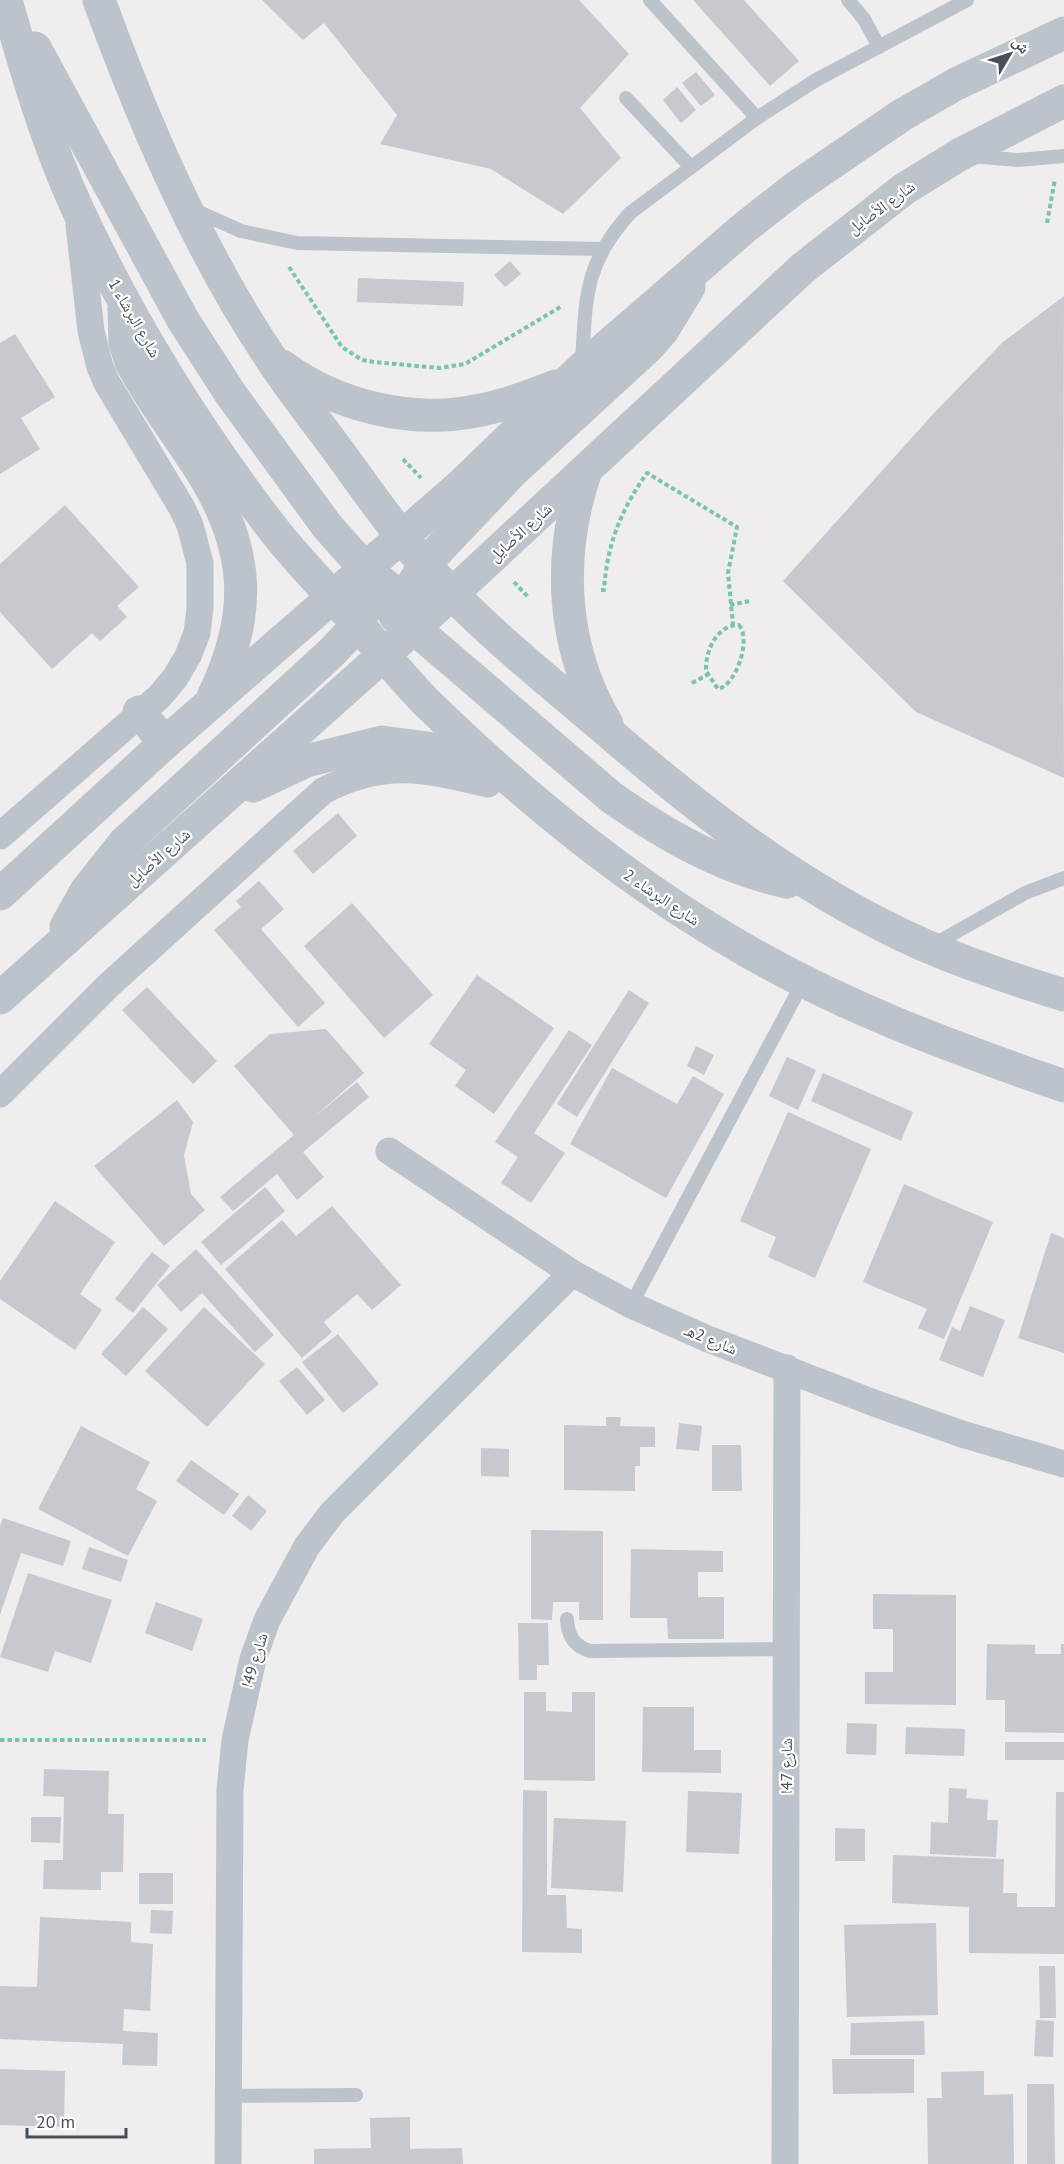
<svg xmlns="http://www.w3.org/2000/svg" width="1064" height="2164" font-family="'PT Sans','Noto Naskh Arabic',sans-serif">
  <style>
    .building { fill: #c7c9cf }
    .lines { fill: none; stroke-linecap: round; stroke-linejoin: round }
    .path { stroke: #79c5a5; stroke-width: 4; stroke-dasharray: 4.5 3; stroke-linecap: butt }
    .service { stroke: #bcc3cb; stroke-width: 14 }
    .minor { stroke: #bcc3cb; stroke-width: 27 }
    .tertiary { stroke: #bcc3cb; stroke-width: 33 }
    .labels { text-anchor: middle; dominant-baseline: central; stroke-width: 4.5; stroke-linejoin: round; paint-order: stroke }
    .street-label { font-size: 16px; fill: #474f58; stroke: #fff }
  </style>
  <rect width="100%" height="100%" fill="#efeded"/>
  <g class="building">
    <path d="M262 0H579L629 54 580 108 621 158 563 214 491 169 380 144 397 115 324 23 303 40Z"/>
    <path d="M693 0H744L799 61 770 86Z"/>
    <path d="M696 72 715 95 701 106 682 83Z"/>
    <path d="M677 87 696 110 681 123 663 100Z"/>
    <path d="M510 261 521 274 505 287 494 275Z"/>
    <path d="M358 278 464 282 463 306 357 302Z"/>
    <path d="M1064 296 1063 564 1064 778 916 712 783 581 934 413 1003 342Z"/>
    <path d="M15 334 55 397 21 418 40 449 0 474V343Z"/>
    <path d="M65 505 139 587 117 606 127 617 100 641 92 633 52 669 0 612V564Z"/>
    <path d="M338 813 357 836 313 874 293 851Z"/>
    <path d="M259 881 284 909 261 929 325 1003 298 1027 214 930 241 907 236 901Z"/>
    <path d="M352 903 433 995 384 1038 304 946Z"/>
    <path d="M477 975 554 1028 494 1114 455 1086 466 1070 429 1044Z"/>
    <path d="M147 987 217 1061 193 1084 122 1010Z"/>
    <path d="M629 990 649 1003 577 1117 557 1104Z"/>
    <path d="M326 1029 364 1073 314 1117 357 1082 369 1097 303 1152 324 1177 297 1200 277 1174 233 1211 220 1197 294 1135 234 1066 270 1034Z"/>
    <path d="M569 1030 592 1045 534 1133 565 1153 531 1203 501 1183 518 1157 495 1142Z"/>
    <path d="M696 1046 714 1055 704 1075 687 1066Z"/>
    <path d="M787 1057 816 1070 798 1110 769 1096Z"/>
    <path d="M612 1068 677 1104 693 1076 724 1094 666 1198 570 1144Z"/>
    <path d="M823 1073 913 1112 901 1141 811 1101Z"/>
    <path d="M177 1100 193 1122 184 1155 191 1194 205 1210 164 1246 94 1166Z"/>
    <path d="M788 1112 871 1149 815 1278 768 1257 776 1237 740 1221Z"/>
    <path d="M904 1184 993 1222 944 1339 918 1328 927 1309 863 1282Z"/>
    <path d="M265 1187 285 1211 221 1265 201 1242Z"/>
    <path d="M55 1201 115 1242 80 1294 102 1310 75 1350 0 1299V1281Z"/>
    <path d="M332 1206 401 1285 372 1310 357 1294 324 1322 332 1332 302 1358 225 1269 282 1220 296 1236Z"/>
    <path d="M1051 1233 1064 1238V1353L1018 1338Z"/>
    <path d="M196 1249 274 1335 255 1352 202 1293 181 1312 157 1285Z"/>
    <path d="M152 1252 170 1266 133 1313 115 1299Z"/>
    <path d="M970 1306 1005 1320 983 1377 939 1360 952 1327 960 1331Z"/>
    <path d="M143 1307 168 1329 126 1376 101 1354Z"/>
    <path d="M204 1307 265 1364 207 1427 145 1371Z"/>
    <path d="M338 1334 379 1384 343 1413 302 1362Z"/>
    <path d="M297 1367 325 1400 307 1415 279 1381Z"/>
    <path d="M606 1417H621L620 1426 655 1427V1447H640V1466H635V1491L564 1490V1425L606 1426Z"/>
    <path d="M679 1423 702 1426 699 1451 676 1449Z"/>
    <path d="M81 1426 150 1462 136 1489 157 1501 128 1556 38 1509Z"/>
    <path d="M712 1445H741L742 1491H712Z"/>
    <path d="M481 1448 509 1449V1477L481 1476Z"/>
    <path d="M191 1460 239 1494 224 1515 176 1481Z"/>
    <path d="M248 1495 267 1511 251 1531 232 1516Z"/>
    <path d="M3 1518 71 1541 63 1566 21 1553 0 1615V1526Z"/>
    <path d="M531 1530 603 1531V1620H579V1602H553L552 1620 531 1619Z"/>
    <path d="M89 1547 128 1560 121 1582 82 1569Z"/>
    <path d="M631 1549 723 1551V1572H698V1597H724V1639H668L667 1618H630Z"/>
    <path d="M28 1573 112 1600 91 1663 55 1651 48 1672 0 1657Z"/>
    <path d="M873 1594 956 1595V1705L865 1704V1672H893V1629H873Z"/>
    <path d="M156 1602 203 1619 192 1651 145 1633Z"/>
    <path d="M518 1623H548L549 1665H537V1680H519Z"/>
    <path d="M987 1644 1035 1645V1654H1061V1644H1064V1733L1005 1732V1700H986Z"/>
    <path d="M524 1692H546V1711L572 1712V1692H595V1781L524 1780Z"/>
    <path d="M643 1707H694V1750H721V1773L642 1772Z"/>
    <path d="M847 1723 877 1724 876 1755 846 1754Z"/>
    <path d="M906 1727 965 1729 964 1756 905 1754Z"/>
    <rect x="1005" y="1742" width="59" height="18"/>
    <path d="M44 1769 109 1771 108 1814H124L123 1872H101V1890L43 1889 44 1860H63L64 1797 43 1796Z"/>
    <path d="M949 1788 967 1789 966 1798 988 1800 987 1820H998L996 1857 930 1854 931 1822 948 1823Z"/>
    <path d="M523 1790 547 1791V1895H566L567 1928 582 1929V1953L522 1952Z"/>
    <path d="M688 1791 742 1793 739 1854 686 1852Z"/>
    <path d="M1056 1792H1064V1954L969 1953V1907L892 1903 893 1855 1004 1859 1003 1893H1017V1907H1055Z"/>
    <path d="M31 1817H61L60 1843 31 1842Z"/>
    <path d="M554 1818 626 1821 623 1892 551 1888Z"/>
    <path d="M835 1828 865 1829V1861H835Z"/>
    <rect x="139" y="1873" width="34" height="31"/>
    <path d="M151 1910 173 1911 172 1934 150 1933Z"/>
    <path d="M40 1917 131 1922V1942L153 1944 150 2011 124 2009 123 2031 158 2033 157 2066 122 2065 123 2044 0 2039V1986L37 1987Z"/>
    <path d="M936 1923 938 2015 847 2017 844 1925Z"/>
    <path d="M1039 1966H1055L1056 2018H1040Z"/>
    <path d="M1036 2020 1054 2021 1053 2057 1034 2056Z"/>
    <path d="M924 2021 925 2055H850L851 2023Z"/>
    <path d="M832 2059H914V2093L833 2094Z"/>
    <path d="M0 2069 65 2071 64 2127 0 2125Z"/>
    <path d="M984 2071V2095L1013 2094 1014 2164H928L927 2098H942L941 2072Z"/>
    <path d="M1027 2084H1054L1055 2164H1027Z"/>
    <path d="M410 2117V2149L462 2148 463 2164H314V2149L371 2148 370 2118Z"/>
  </g>
  <g class="lines">
    <g class="path">
      <path d="M1047 223 1055 179"/>
      <path d="M289 267 342 347 362 360 374 362 439 368 465 364 562 306"/>
      <path d="M403 459 421 478"/>
      <path d="M514 582 528 597"/>
      <path d="M601 590H604C607 544 621 510 647 473L737 527 728 573 733 625"/>
      <path d="M730 605 750 601"/>
      <path d="M739 625C752 641 735 686 718 689L706 671C705 652 716 625 739 625Z"/>
      <path d="M692 683 707 675"/>
      <path d="M0 1740H206"/>
    </g>
    <g class="service">
      <path d="M650 0 757 118"/>
      <path d="M848 0 864 19 879 47"/>
      <path d="M626 98 690 166"/>
      <path d="M970 156 1018 160 1064 156"/>
      <path d="M194 210 241 231 297 243 602 249"/>
      <path d="M582 362C586 297 584 264 630 213L757 118 816 80 967 0"/>
      <path d="M933 945 1025 893 1064 878"/>
      <path d="M631 1305 803 982"/>
      <path d="M567 1619C568 1636 574 1646 590 1651L786 1649"/>
      <path d="M228 2096 356 2095"/>
    </g>
    <g class="minor">
      <path d="M0 836 159 697 175 678 188 656 197 633 200 608V563L190 525 182 508 107 383 100 367 91 331 79 225"/>
      <path d="M0 1094 109 985 323 791C384 759 424 769 488 784"/>
      <path d="M389 1151 572 1273 631 1305 708 1339 874 1403 962 1434 1064 1464"/>
      <path d="M228 2164 230 1790 235 1740 253 1659 267 1620 307 1546 332 1513 572 1273"/>
      <path d="M785 2164 787 1368"/>
    </g>
    <g class="tertiary">
      <path d="M6 0C26 71 47 143 78 210 131 324 200 435 277 534 302 565 330 594 357 623 379 649 401 676 425 701 517 791 618 875 730 941 835 1004 948 1046 1064 1086"/>
      <path d="M99 0C143 121 198 250 270 357 292 391 318 423 342 456 369 493 395 531 425 565 479 626 544 677 606 730 692 804 781 874 882 925 939 955 1003 976 1064 995"/>
      <path d="M35 48 183 320 230 393 327 526 366 570 394 592 421 599 452 594"/>
      <path d="M124 309 125 343 131 362C152 403 182 439 206 479 251 555 251 618 213 697"/>
      <path d="M282 366C336 406 411 424 476 411 504 406 530 396 556 386"/>
      <path d="M585 473C557 557 561 646 607 724"/>
      <path d="M413 584 424 565 513 471 648 347 663 330 689 287"/>
      <path d="M395 616 414 628 611 797C665 835 722 868 787 882"/>
      <path d="M139 712 165 743"/>
      <path d="M253 786 306 761 382 742 435 749 493 776"/>
      <path d="M0 894 165 743 460 486 582 368 744 228 795 188 902 115 956 84 1064 33"/>
      <path d="M66 927 86 891 124 843 331 653 349 634 368 606"/>
      <path d="M0 998 452 594 803 268 904 189 959 155 1064 101"/>
    </g>
  </g>
  <g class="labels">
    <g class="street-label">
      <text transform="translate(881 207) rotate(-36)">شارع الأصايل</text>
      <text transform="translate(135 318) rotate(60)">شارع البرشاء 1</text>
      <text transform="translate(520 532) rotate(-42)">شارع الأصايل</text>
      <text transform="translate(158 857) rotate(-41)">شارع الأصايل</text>
      <text transform="translate(662 897) rotate(34)">شارع البرشاء 2</text>
      <text transform="translate(711 1339) rotate(22)">شارع 2هـ</text>
      <text transform="translate(254 1660) rotate(-73)">شارع 49ا</text>
      <text transform="translate(786 1766) rotate(-90)">شارع 47ا</text>
    </g>
  </g>
  <g transform="translate(1010 54) rotate(51)" stroke="#ffffff" stroke-width="4.5" paint-order="stroke">
  <path d="M0-4.5L10 22L0 15L-10 22Z" fill="#474f58"/>
  <text y="-9" font-size="16" font-weight="bold" text-anchor="middle" fill="#474f58">ش</text>
  </g>
  <path d="M27 2128v9h99v-9" fill="none" stroke="#474f58" stroke-width="3"/>
  <text x="36" y="2128" font-size="18" fill="#474f58" stroke="#ffffff" stroke-width="4.5" paint-order="stroke">20 m</text>
</svg>
